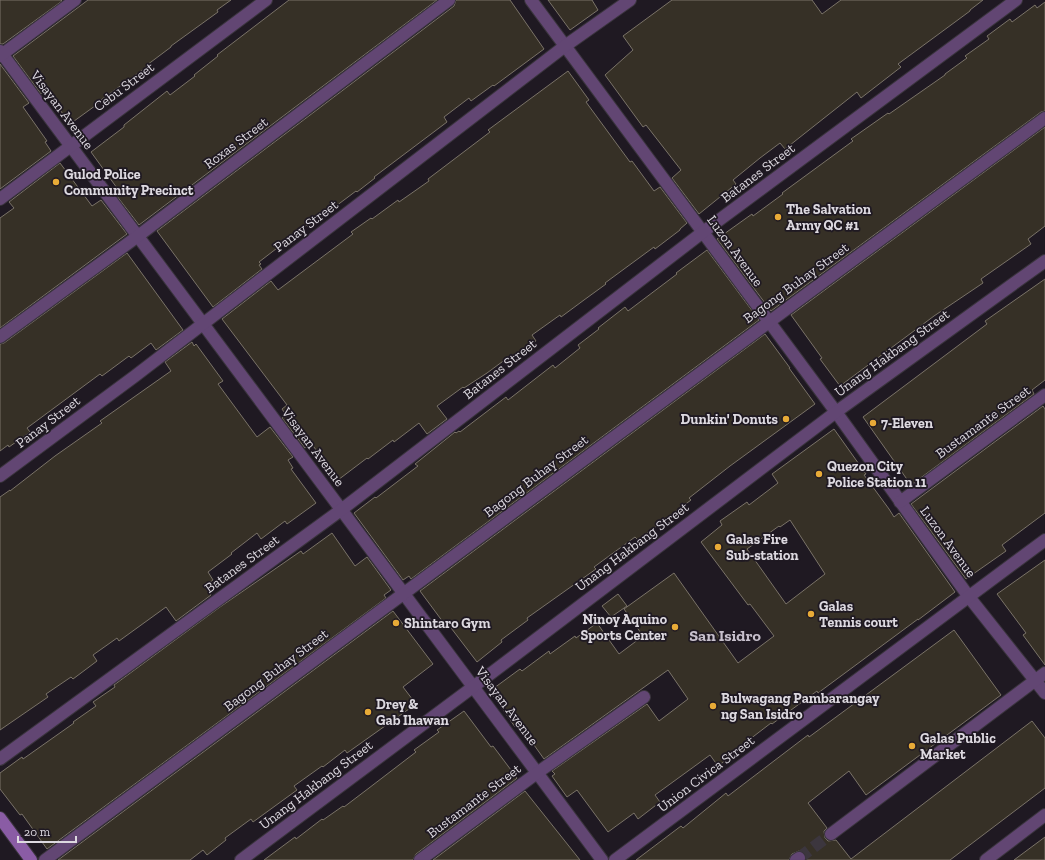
<svg xmlns="http://www.w3.org/2000/svg" width="1045" height="860" font-family="'Zilla Slab',serif">
  <style>
    .building { fill: #363026; stroke: #7a7368; fill-rule: evenodd }
    .lines { fill: none; stroke-linecap: round; stroke-linejoin: round }
    .street-tunnel { stroke: #3c363e; stroke-width: 12; stroke-dasharray: 12 6; stroke-linecap: butt }
    .street-casing { stroke: #3a343d; stroke-width: 14 }
    .secondary-casing { stroke: #3a343d; stroke-width: 14 }
    .street { stroke: #624673; stroke-width: 12 }
    .secondary { stroke: #8a5ca5; stroke-width: 12 }
    .poi-dot { fill: #e8ab37; stroke: #1f1922; stroke-width: 1.5 }
    .labels { text-anchor: middle; dominant-baseline: central; stroke-width: 3.5; stroke-linejoin: round; paint-order: stroke }
    .street-label { font-size: 14px; fill: #ddd9e0; stroke: #1f1922 }
    .poi-label { font-size: 14px; font-weight: bold; fill: #ddd9e0; stroke: #1f1922; text-anchor: start }
    .quarter-label { font-size: 16px; font-weight: bold; fill: #c7c0cc; stroke: #1f1922 }
  </style>
  <rect width="100%" height="100%" fill="#1f1922"/>
  <g class="building">
    <path d="M0 0H61L62 1 3 44H0Z"/>
    <path d="M88 0H231L217 10 218 12 171 46V47L147 65 148 66 98 102 99 103 70 124 46 90 41 94 13 56Z"/>
    <path d="M289 0H437L139 225 113 191 117 188 91 152 124 127V125L167 91 170 95 195 76 194 75 218 56 217 55Z"/>
    <path d="M456 0H510L544 49 494 86 493 85 471 101 469 98 444 117 447 122 374 177 375 178 357 192 356 191 308 227 307 225 259 262 261 264 259 265 262 269 213 307 157 231 454 6Z"/>
    <path d="M548 0H592L598 10 570 30Z"/>
    <path d="M672 0H812L822 14 841 0H983L970 10V11L898 64 901 67 861 98 857 92 785 149 780 143 760 158 733 180 736 184 699 214 672 178 681 170 646 125 643 127 605 75 633 50 623 36Z"/>
    <path d="M1045 2V111L1041 112 771 311 717 239 752 214 753 216 783 194 782 193 853 141 851 139 888 113 889 114 945 75V74L967 58 965 56 989 39 987 36 1010 19 1012 22 1035 5 1037 8Z"/>
    <path d="M0 64 29 103 23 107 47 141 45 142 51 151 0 189Z"/>
    <path d="M568 71 589 100 586 102 630 162 632 161 654 191 660 187 687 223 680 229V230L655 249 654 247 605 283 606 284 584 300 561 317 560 315 532 335 536 341 512 358 510 356 487 373 464 388 463 387 437 406 447 419 427 434 419 423 394 442 393 440 368 459 367 458 338 480 311 443 305 448 282 418 286 415 282 409 287 405 222 319 271 281 278 290 353 234 351 232 371 218 372 219 398 200 399 202 429 181 428 179 490 132 488 130Z"/>
    <path d="M1045 127V226L1028 239 1031 244 981 279 983 283 934 316 840 386 820 359 822 358 791 315Z"/>
    <path d="M60 163 92 206 101 200 127 234 0 328V218L14 208 9 202Z"/>
    <path d="M707 250 759 320 411 579 409 576 403 580 354 513 375 497 376 498 418 466 415 464 455 432 456 433 459 431 460 432 506 397 508 400 553 365 555 368 580 348 578 345 599 329 598 328 625 307 628 311 677 274 676 273Z"/>
    <path d="M127 253 183 330 156 350 151 343 131 358 129 356 102 376 100 374 27 428 30 432 9 447 8 445 0 451V344L4 343Z"/>
    <path d="M1045 279V380L1032 390 1034 394 911 485 863 417 987 324 985 321Z"/>
    <path d="M765 334 790 368H789L815 404 730 466 689 498 691 500 638 540 635 537 594 567 596 569 527 618 528 620 501 640 502 642 477 662 445 620 443 622 420 591Z"/>
    <path d="M192 342 194 346 196 344 223 381 218 384 257 437 270 427 293 457 288 460 293 468 291 469 316 503 287 524 285 521 261 539 257 533 231 553 232 554 208 572 213 580 205 586 211 595 176 621 166 607 119 641 117 638 93 655 97 661 73 679 71 677 46 694 48 697 0 730V497L10 490V491L55 456 102 423 100 421 171 371 165 362Z"/>
    <path d="M1043 406 1045 409V513L1002 545 1006 551 966 579 911 504Z"/>
    <path d="M834 429 866 474 864 475 889 509 894 517 899 513 955 592 918 620V619L818 693 817 691 772 724 771 723 741 746 742 748 718 766 710 755 655 795 660 802 638 819 634 813 608 832 577 790 567 797 552 776 555 774 552 771 647 704 659 721 688 699 668 670 544 759 519 724 515 727 490 691 520 669 522 671 549 651 550 654 575 636 576 638 597 623 619 654 643 636 624 609 674 573 738 663 774 636 750 604 748 605 701 542 722 525 720 521 747 502 749 505 778 483 772 474ZM790 520 825 574 786 604 747 549 779 526 780 527Z"/>
    <path d="M332 533 355 566 367 557 391 590 384 595 386 598 47 849 22 814 20 815 0 789V773L22 757 23 759 74 723 73 722 96 706 93 702 115 687 114 685 220 607 301 551 303 554Z"/>
    <path d="M1045 560V665L1023 635 1026 633 997 594Z"/>
    <path d="M618 594 627 606 611 617 602 606Z"/>
    <path d="M393 611 433 664 403 687 416 704 347 753 345 750 323 767 322 766 294 786 297 790 253 822 251 819 225 838 226 840 207 855 203 850 190 860H58Z"/>
    <path d="M954 630 1001 695 866 795 849 771 808 803 827 828 824 831 825 838 828 841 836 840 851 859 1032 721 1045 738V788L950 860H806L805 854 799 851 792 854 789 860H636L681 826 683 828 726 793 728 796 808 735 809 737Z"/>
    <path d="M464 711 491 747 493 746 517 778 516 779 416 854 413 860H264L295 837 296 839 322 819 323 820 343 806 344 807 369 788 416 752 414 750 439 732 437 730Z"/>
    <path d="M525 791 580 860H433Z"/>
    <path d="M1045 837V860H1014Z"/>
  </g>
  <g class="lines">
    <path class="street-tunnel" d="M799 858 831 834"/>
    <g class="street-casing">
      <g id="street">
        <path d="M531 0 836 412 969 597 1045 693"/>
        <path d="M0 51 602 860"/>
        <path d="M0 56 75 0"/>
        <path d="M0 199 266 0"/>
        <path d="M0 337 138 236 449 0"/>
        <path d="M0 476 135 376 565 46 630 0"/>
        <path d="M900 502 1045 395"/>
        <path d="M0 759 341 510 703 232 1016 0"/>
        <path d="M831 834 1045 673"/>
        <path d="M45 860 769 322 1045 118"/>
        <path d="M241 860 473 687 836 412 1045 261"/>
        <path d="M420 860 537 773 644 697"/>
        <path d="M615 860 1045 540"/>
        <path d="M796 860 799 858"/>
        <path d="M986 860 1045 815"/>
      </g>
    </g>
    <g class="secondary-casing">
      <path id="secondary" d="M0 818 31 860"/>
    </g>
    <use href="#street" class="street"/>
    <use href="#secondary" class="secondary"/>
  </g>
  <g class="poi-dot">
    <circle cx="56" cy="182" r="4"/>
    <circle cx="778" cy="217" r="4"/>
    <circle cx="786" cy="419" r="4"/>
    <circle cx="873" cy="423" r="4"/>
    <circle cx="819" cy="474" r="4"/>
    <circle cx="718" cy="547" r="4"/>
    <circle cx="811" cy="614" r="4"/>
    <circle cx="396" cy="623" r="4"/>
    <circle cx="675" cy="627" r="4"/>
    <circle cx="713" cy="706" r="4"/>
    <circle cx="368" cy="712" r="4"/>
    <circle cx="912" cy="746" r="4"/>
  </g>
  <g class="labels">
    <g class="street-label">
      <text transform="translate(124 87) rotate(-37)">Cebu Street</text>
      <text transform="translate(62 110) rotate(53)">Visayan Avenue</text>
      <text transform="translate(236 143) rotate(-37)">Roxas Street</text>
      <text transform="translate(758 173) rotate(-37)">Batanes Street</text>
      <text transform="translate(306 226) rotate(-37)">Panay Street</text>
      <text transform="translate(735 251) rotate(54)">Luzon Avenue</text>
      <text transform="translate(796 283) rotate(-36)">Bagong Buhay Street</text>
      <text transform="translate(892 353) rotate(-36)">Unang Hakbang Street</text>
      <text transform="translate(500 369) rotate(-38)">Batanes Street</text>
      <text transform="translate(48 422) rotate(-37)">Panay Street</text>
      <text transform="translate(983 422) rotate(-36)">Bustamante Street</text>
      <text transform="translate(313 447) rotate(53)">Visayan Avenue</text>
      <text transform="translate(536 476) rotate(-37)">Bagong Buhay Street</text>
      <text transform="translate(948 542) rotate(54)">Luzon Avenue</text>
      <text transform="translate(632 547) rotate(-37)">Unang Hakbang Street</text>
      <text transform="translate(242 564) rotate(-36)">Batanes Street</text>
      <text transform="translate(276 670) rotate(-37)">Bagong Buhay Street</text>
      <text transform="translate(507 706) rotate(53)">Visayan Avenue</text>
      <text transform="translate(706 774) rotate(-37)">Union Civica Street</text>
      <text transform="translate(316 785) rotate(-37)">Unang Hakbang Street</text>
      <text transform="translate(474 801) rotate(-37)">Bustamante Street</text>
    </g>
    <g class="poi-label">
      <text x="64" y="174">Gulod Police<tspan x="64" dy="16">Community Precinct</tspan></text>
      <text x="786" y="209">The Salvation<tspan x="786" dy="16">Army QC #1</tspan></text>
      <text x="778" y="419" text-anchor="end">Dunkin' Donuts</text>
      <text x="881" y="423">7-Eleven</text>
      <text x="827" y="466">Quezon City<tspan x="827" dy="16">Police Station 11</tspan></text>
      <text x="726" y="539">Galas Fire<tspan x="726" dy="16">Sub-station</tspan></text>
      <text x="819" y="606">Galas<tspan x="819" dy="16">Tennis court</tspan></text>
      <text x="667" y="619" text-anchor="end">Ninoy Aquino<tspan x="667" dy="16">Sports Center</tspan></text>
      <text x="404" y="623">Shintaro Gym</text>
      <text x="721" y="698">Bulwagang Pambarangay<tspan x="721" dy="16">ng San Isidro</tspan></text>
      <text x="376" y="704">Drey &amp;<tspan x="376" dy="16">Gab Ihawan</tspan></text>
      <text x="920" y="738">Galas Public<tspan x="920" dy="16">Market</tspan></text>
    </g>
    <g class="quarter-label">
      <text x="725" y="635">San Isidro</text>
    </g>
  </g>
  <path d="M18 836v6h58v-6" fill="none" stroke="#ddd9e0" stroke-width="2"/>
  <text x="24" y="836" font-size="12" fill="#ddd9e0" stroke="#1f1922" stroke-width="3" paint-order="stroke">20 m</text>
</svg>
